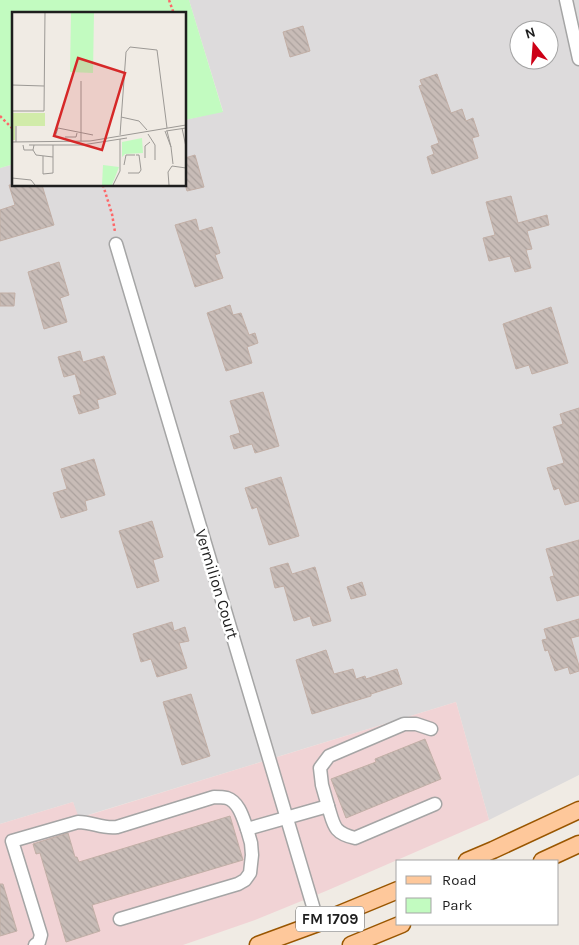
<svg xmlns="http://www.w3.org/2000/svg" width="579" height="945" font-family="Karla,sans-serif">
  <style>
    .residential { fill: #dddbdc; fill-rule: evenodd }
    .commercial { fill: #f1d3d5 }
    .park { fill: #c2fbc0 }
    .building { fill: url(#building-back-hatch); stroke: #c2afa6 }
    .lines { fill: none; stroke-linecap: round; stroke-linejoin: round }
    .minor-casing { stroke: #a5a5a5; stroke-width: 15 }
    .major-casing { stroke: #995600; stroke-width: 19 }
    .path { stroke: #fd6869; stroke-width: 2.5; stroke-dasharray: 2.5 2.5; stroke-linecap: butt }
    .minor { stroke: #fff; stroke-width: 12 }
    .major { stroke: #fec89b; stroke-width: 16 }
    .labels { text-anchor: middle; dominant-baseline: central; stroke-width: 5; stroke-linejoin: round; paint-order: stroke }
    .shield { fill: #fff; stroke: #626262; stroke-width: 1 }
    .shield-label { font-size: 15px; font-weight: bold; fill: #1e1e1e }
    .street-label { font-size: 16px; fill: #1e1e1e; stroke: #fff }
    .inset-road { fill: none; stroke: #9c9995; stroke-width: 1 }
    .view { fill: #d62828; fill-opacity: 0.15; stroke: #d62828; stroke-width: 2.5 }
    .inset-edge { fill: none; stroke: #1e1e1e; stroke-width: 2.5 }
  </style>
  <defs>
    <pattern id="building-back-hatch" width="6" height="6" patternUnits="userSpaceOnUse" patternTransform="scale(1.25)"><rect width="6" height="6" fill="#c8bcb7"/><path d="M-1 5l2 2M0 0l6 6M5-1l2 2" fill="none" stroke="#aba19d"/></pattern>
  </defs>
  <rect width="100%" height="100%" fill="#f0ebe4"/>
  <path class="residential" d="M189 0H579V775L489 820 456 702 78 818 73 802 0 824V168L14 164V185H185V120L223 111ZM519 30H549V60H519Z"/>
  <path class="commercial" d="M456 702 489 820 326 891 255 920 183 945H0V824L73 802 79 818Z"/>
  <path class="park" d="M0 0H189L223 112 185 120V14H14V164L0 168Z"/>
  <g class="building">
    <path d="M303 26 310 51 290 57 283 32Z"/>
    <path d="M437 74 451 113 462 109 466 121 473 118 479 136 472 138 478 158 432 174 427 157 434 154 431 146 439 143 419 86 422 85 420 80Z"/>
    <path d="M195 155 204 187 187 191 185 184V158Z"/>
    <path d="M9 185H42L54 225 0 241V210L15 205Z"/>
    <path d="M511 196 518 223 547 215 549 225 527 231 532 249 526 250 531 268 515 272 510 256 489 261 483 238 495 235 486 202Z"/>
    <path d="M196 219 199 231 212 227 220 253 215 255 223 278 195 287 175 225Z"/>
    <path d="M59 262 69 295 60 298 67 322 44 329 28 272Z"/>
    <path d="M0 293H15L14 306H0Z"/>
    <path d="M230 305 233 315 241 313 249 335 255 333 258 343 247 347 252 363 226 371 207 313Z"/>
    <path d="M551 307 568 363 532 374 529 365 516 369 503 324Z"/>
    <path d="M80 351 83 362 104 356 116 394 97 400 99 408 79 414 73 396 81 394 75 374 64 377 58 357Z"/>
    <path d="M263 392 279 446 255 453 252 444 234 449 230 436 240 433 230 401Z"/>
    <path d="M579 408V501L565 505 559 488 554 490 547 468 564 463 553 427 563 424 560 414Z"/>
    <path d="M94 459 105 495 85 501 87 510 61 518 53 493 67 489 61 469Z"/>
    <path d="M281 477 299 536 269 545 257 507 252 509 245 488Z"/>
    <path d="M152 521 163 557 153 560 159 581 137 588 119 531Z"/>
    <path d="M579 540V595L557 601 550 577 554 576 546 549Z"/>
    <path d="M288 563 292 574 315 567 331 621 313 626 310 616 294 621 284 586 275 588 270 568Z"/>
    <path d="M362 582 366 595 351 599 347 587Z"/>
    <path d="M579 619V636L571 638 579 666V671L570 674 568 667 555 671 548 650 545 651 542 640 547 639 544 629Z"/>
    <path d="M172 622 174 631 185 627 189 641 179 643 187 668 157 677 151 659 141 662 133 634Z"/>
    <path d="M326 650 334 674 353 669 356 679 365 676 366 679 397 669 402 684 371 694V696L312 714 296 660Z"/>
    <path d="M191 694 210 756 182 765 163 702Z"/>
    <path d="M425 739 441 779 346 818 331 779 376 762 375 759Z"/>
    <path d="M230 816 243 860 92 905 100 931 66 942 40 853 36 854 33 844 68 833 75 857H77L79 862Z"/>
    <path d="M0 884H3L17 931 0 936Z"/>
  </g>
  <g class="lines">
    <g class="minor-casing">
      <g id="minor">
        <path d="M566 0 579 59"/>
        <path d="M116 244 318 923"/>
        <path d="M328 806 322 785 320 768 329 756 404 724H416L431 729"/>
        <path d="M120 919 238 884 245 880 250 873 252 855 251 843 247 829"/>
        <path d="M35 945 39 942 41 935 12 841 78 822C93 822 102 829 117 827L214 797C218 797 223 797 227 798 239 802 243 818 247 829L328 806C334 825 333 833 355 838L435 804"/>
      </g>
    </g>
    <g class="major-casing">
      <g id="major">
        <path d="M467 861 493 850 579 810"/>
        <path d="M542 861 579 844"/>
        <path d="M258 945 318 923 398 890"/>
        <path d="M351 945 402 924"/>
      </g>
    </g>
    <g class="path">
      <path d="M169 0 174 14"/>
      <path d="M0 116 14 130"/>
      <path d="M103 185 112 214 115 232"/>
    </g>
    <use href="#minor" class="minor"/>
    <use href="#major" class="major"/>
  </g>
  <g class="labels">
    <rect class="shield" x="296" y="906.5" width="68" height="25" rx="4"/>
    <g class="shield-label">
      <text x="330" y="919">FM 1709</text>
    </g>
    <g class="street-label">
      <text transform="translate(217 584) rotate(73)">Vermilion Court</text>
    </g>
  </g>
  <g transform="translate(12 12)">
    <rect width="174" height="174" fill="#f0ebe4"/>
    <path d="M0 101H33V114H3V128H0Z" fill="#d1eba9"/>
    <path d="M59 0H82L81 61 58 60ZM130 126 131 141 113 142 110 145V130ZM91 153 107 155 100 173H90Z" fill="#c2fbc0"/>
    <path class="inset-road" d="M0 73 32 74M0 99H32L33 0M109 105 127 109 135 118M170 116 174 135M153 119 159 135 155 119M154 119 174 116M136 122 143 133V148M108 123 114 40 118 35 145 38 155 116M43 125 46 116 81 123M53 125H64L65 121M69 129V69M0 130 78 129 174 113M4 130V114M11 133 12 138H21L22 133M17 133H70L115 126M159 135 161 152M21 138 24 143 41 145V133M31 144V162L41 161V145M133 146V134L138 130M112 153 114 143H123M116 161H127L129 158 127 143H124M0 166 19 168 23 173M101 173 108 159V127M157 173 156 160 160 154 174 156"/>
    <path class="view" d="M66 46 113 61 90 138 42 124Z"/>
    <rect width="174" height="174" class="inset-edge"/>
  </g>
  <rect x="396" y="860" width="162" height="65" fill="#ffffff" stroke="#a5a5a5"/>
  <rect x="406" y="876" width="25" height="8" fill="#fec89b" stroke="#a5a5a5"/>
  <text x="442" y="885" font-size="15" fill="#1e1e1e">Road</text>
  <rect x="406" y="898" width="25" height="15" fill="#c2fbc0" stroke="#a5a5a5"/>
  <text x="442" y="910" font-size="15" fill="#1e1e1e">Park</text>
  <g transform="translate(534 45) rotate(343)"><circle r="24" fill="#ffffff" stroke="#a5a5a5"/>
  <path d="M0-4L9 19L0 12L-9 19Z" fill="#cd0016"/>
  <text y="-8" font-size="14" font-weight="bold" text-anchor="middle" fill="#1e1e1e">N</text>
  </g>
</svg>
